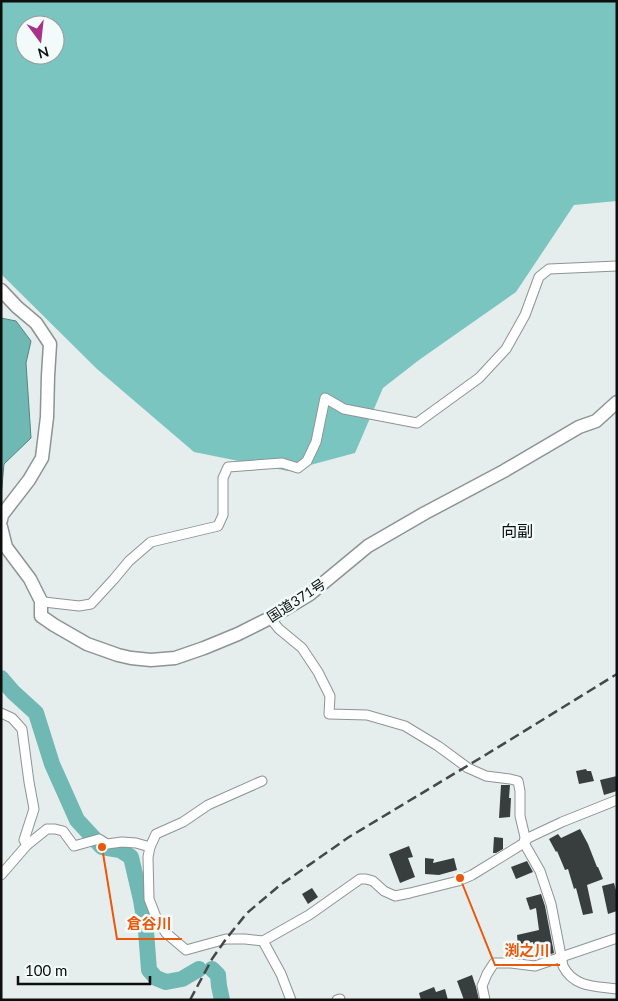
<svg xmlns="http://www.w3.org/2000/svg" width="618" height="1001" font-family="Lato,'Noto Sans JP',sans-serif">
  <style>
    .forest { fill: #7bc5c0; fill-rule: evenodd }
    .water { fill: #6fb8b3; stroke: #518582 }
    .lines { fill: none; stroke-linecap: round; stroke-linejoin: round }
    .river { stroke: #6fb8b3; stroke-width: 16 }
    .building { fill: #383e3e }
    .minor-casing { stroke: #8d9493; stroke-width: 11 }
    .highway-casing { stroke: #8d9493; stroke-width: 15 }
    .minor { stroke: #fff; stroke-width: 9 }
    .highway { stroke: #fff; stroke-width: 12 }
    .rail { stroke: #444847; stroke-width: 2.5; stroke-dasharray: 10 5; stroke-linecap: butt }
    .labels { text-anchor: middle; dominant-baseline: central; stroke-width: 5; stroke-linejoin: round; paint-order: stroke }
    .street-label { font-size: 14px; fill: #0c0f0e; stroke: #f3fbfa }
    .quarter-label { font-size: 16px; fill: #0c0f0e; stroke: #f3fbfa }
    .leader { fill: none; stroke: #e8590c; stroke-width: 2 }
    .callout-dot { fill: #e8590c; stroke: #f3fbfa; stroke-width: 2 }
    .callout-label { font-size: 15px; text-anchor: middle; font-weight: bold; fill: #e8590c; stroke: #f3fbfa; stroke-width: 5; stroke-linejoin: round; paint-order: stroke }
  </style>
  <rect width="100%" height="100%" fill="#e6eeed"/>
  <path class="forest" d="M1 1H617V201L574 205 516 292 419 360 383 388 355 453 288 471 194 452 97 369 1 274ZM25 25H55V55H25Z"/>
  <path class="water" d="M1 318 16 321 31 341 26 363 31 438 4 464 1 497Z"/>
  <g class="lines">
    <g class="river">
      <path d="M1 678 13 692 36 713 52 764 77 820 102 847 120 850 131 857 141 900 146 931 149 970 156 978 166 982 182 979 199 969"/>
      <path d="M212 969 218 975 219 986 222 1000"/>
    </g>
  </g>
  <g class="building">
    <path d="M586 769 587 771H591L594 781 579 784 576 771Z"/>
    <path d="M617 776V791L604 795 600 780Z"/>
    <path d="M501 785H510L509 798H511L510 817 499 818Z"/>
    <path d="M580 829 588 844 597 867H598L603 879 587 885 593 913 583 915 576 888 574 889 568 869 565 870 557 851 556 852 549 839 558 834 561 838Z"/>
    <path d="M494 837 503 838V849L496 853H493Z"/>
    <path d="M409 846 413 857 408 858 415 877 400 883 389 854Z"/>
    <path d="M425 858 434 859 433 863 454 858 457 870 439 875 425 874Z"/>
    <path d="M527 861 533 872 516 879 511 867Z"/>
    <path d="M614 883 617 894V911L608 914 602 886Z"/>
    <path d="M312 888 318 897 308 904 302 894Z"/>
    <path d="M541 894 545 906 554 953 536 959 533 942 518 945 517 935 539 930 536 908 530 910 526 898Z"/>
    <path d="M472 975 476 987 479 1000H464L457 981Z"/>
    <path d="M434 987 436 992 445 989 448 1000H421L419 993Z"/>
  </g>
  <g class="lines">
    <g class="minor-casing">
      <g id="minor">
        <path d="M41 601 44 602 79 606 91 604 114 579 129 561 151 542 218 526 223 515V478L228 467 282 463 298 468 307 461 316 442 325 398 344 409 417 423 479 378 506 349 525 315 539 277 549 269 617 266"/>
        <path d="M270 618 279 629 302 648 318 672 330 696 329 714 367 715 405 726 438 746 468 768 486 776 510 779 518 781 520 791V816L525 837 524 843 540 871 551 904 563 966C574 988 596 986 617 989"/>
        <path d="M1 713 12 718 22 729 29 782 34 809 24 840 27 845"/>
        <path d="M262 781 208 805 183 822 156 834 150 847 148 857 149 899 156 917 166 933 186 950 226 939H245L263 941 309 915 360 879H366L373 881 384 891 395 896 410 893 458 881 472 875 524 843 528 838 562 822 617 800"/>
        <path d="M1 875 27 845 47 829H55L63 831 74 846 99 839 107 844 122 842 136 843 150 847"/>
        <path d="M263 941 281 974 291 1000"/>
        <path d="M337 1000 340 999"/>
        <path d="M485 1000 482 986 487 974 494 963H511L535 966 617 938"/>
      </g>
    </g>
    <g class="highway-casing">
      <g id="highway">
        <path d="M1 290 17 307 36 323 50 344 48 376 47 417 42 458 29 480 2 515 1 520"/>
        <path d="M1 527 6 547 30 579 41 601V616L54 625 87 644 118 655 131 658 151 660 175 658 204 648 238 634 270 618 310 594 368 546 425 513 504 471 579 427 596 421 617 402"/>
      </g>
    </g>
    <use href="#minor" class="minor"/>
    <use href="#highway" class="highway"/>
    <path class="rail" d="M190 1000 212 959 226 939 247 913 279 886 349 837 487 754 617 674"/>
  </g>
  <g class="labels">
    <g class="street-label">
      <text transform="translate(296 600) rotate(-33)">国道371号</text>
    </g>
    <g class="quarter-label">
      <text x="517" y="530">向副</text>
    </g>
  </g>
  <path class="leader" d="M102 847L117 939H182M460 878L495 965H560"/>
  <g class="callout-dot">
    <circle cx="102" cy="847" r="5"/>
    <circle cx="460" cy="878" r="5"/>
  </g>
  <g class="callout-label">
    <text x="149" y="929">倉谷川</text>
    <text x="527" y="956">渕之川</text>
  </g>
  <rect width="618" height="1001" fill="none" stroke="#0c0f0e" stroke-width="5"/>
  <g transform="translate(40 40) rotate(165)"><circle r="24" fill="#f3fbfa" stroke="#979d9c"/>
  <path d="M0-4L9 19L0 12L-9 19Z" fill="#a63189"/>
  <text y="-8" font-size="14" font-weight="bold" text-anchor="middle" fill="#0c0f0e">N</text>
  </g>
  <path d="M18 976v8h132v-8" fill="none" stroke="#0c0f0e" stroke-width="2.5"/>
  <text x="25" y="976" font-size="15" fill="#0c0f0e" stroke="#f3fbfa" stroke-width="4" paint-order="stroke">100 m</text>
</svg>
